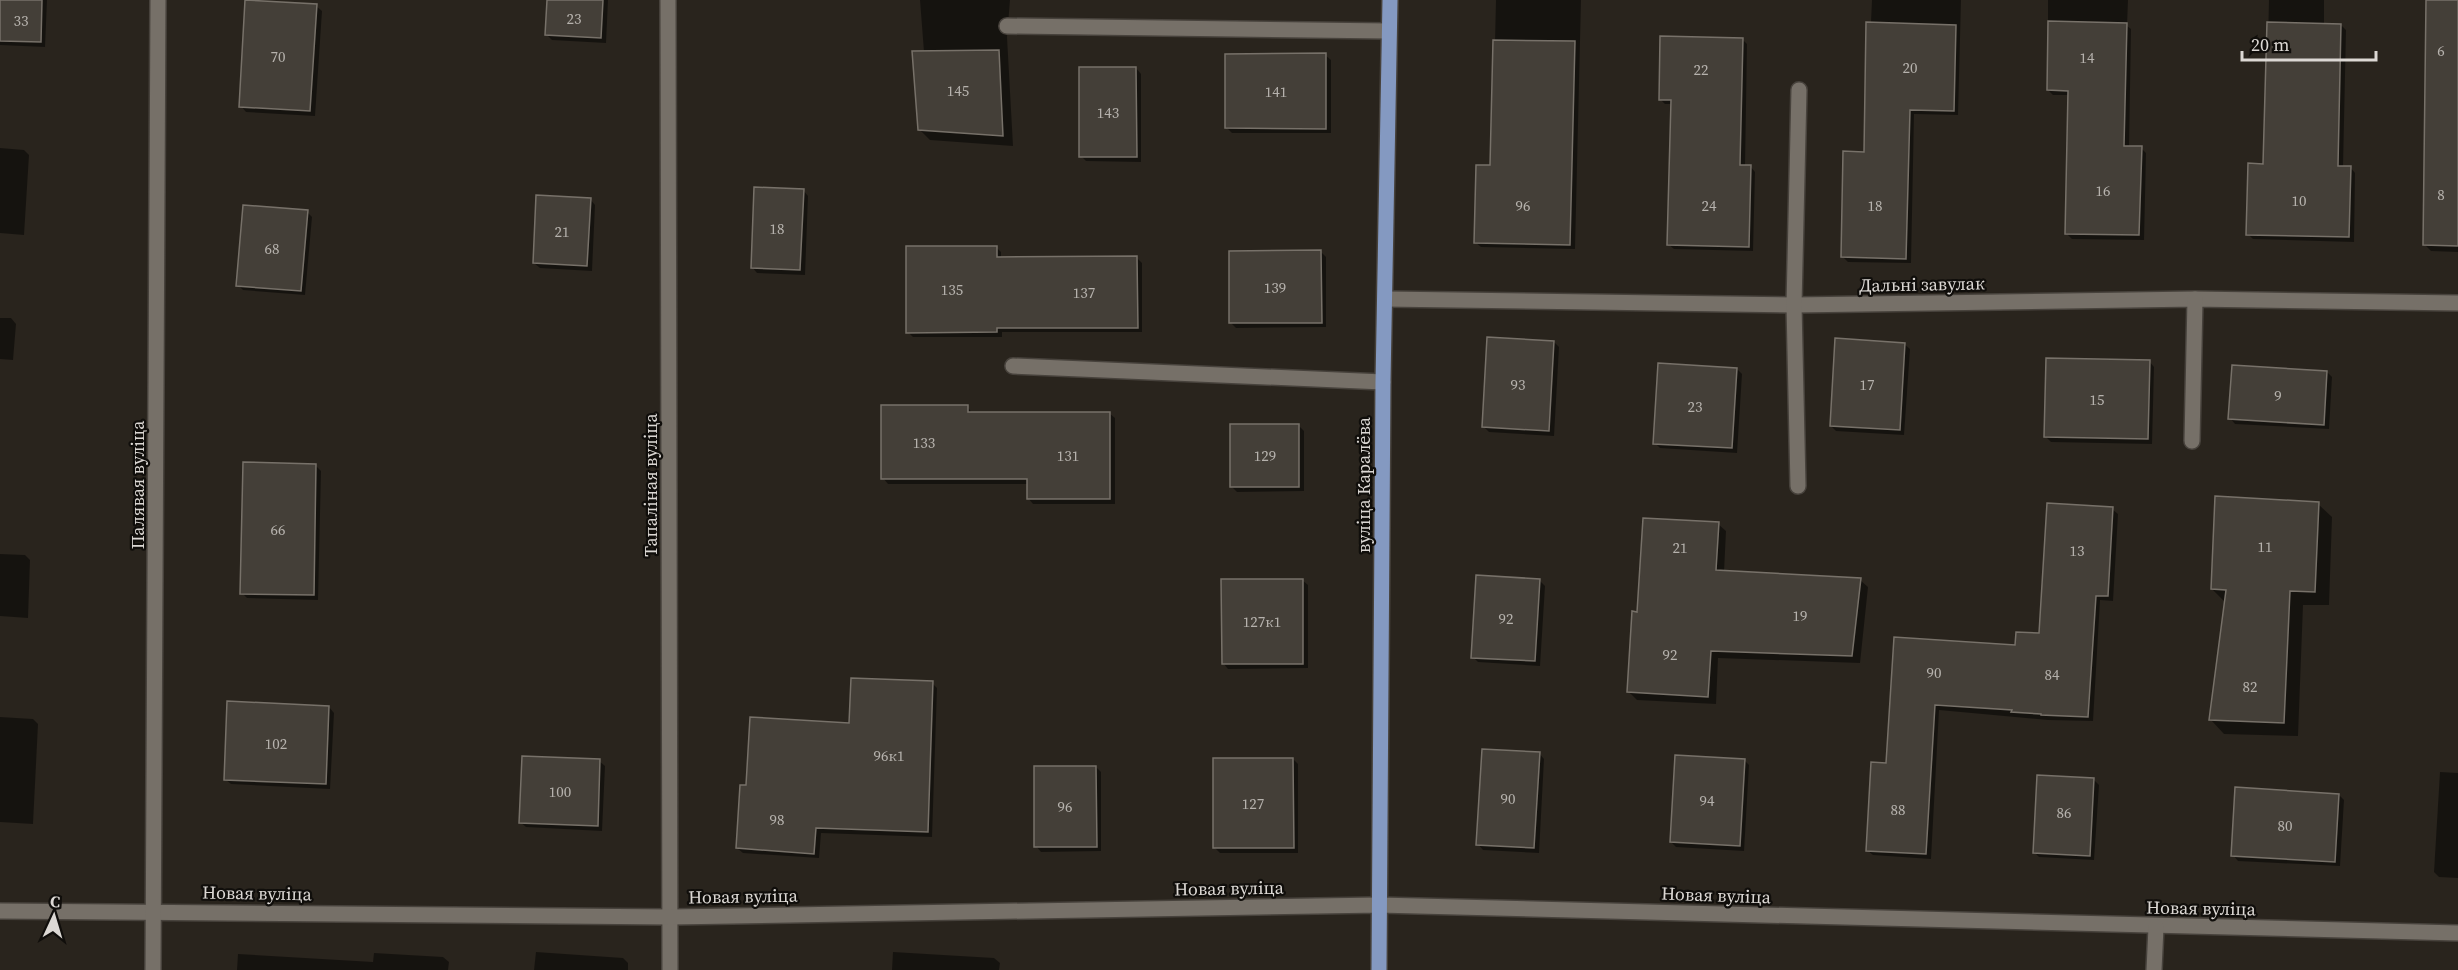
<svg xmlns="http://www.w3.org/2000/svg" width="2458" height="970" font-family="'Source Serif 4',serif">
  <style>
    .shadow { fill: #0007 }
    .building { fill: #443f38; stroke: #777169; stroke-width: 1.5 }
    .lines { fill: none; stroke-linecap: round; stroke-linejoin: round }
    .minor-casing { stroke: #47423c; stroke-width: 18 }
    .major-casing { stroke: #47423c; stroke-width: 18 }
    .minor { stroke: #767068; stroke-width: 15 }
    .major { stroke: #8499c1; stroke-width: 15 }
    .labels { text-anchor: middle; dominant-baseline: central; stroke-width: 4.5; stroke-linejoin: round; paint-order: stroke }
    .number-label { font-size: 15px; fill: #b6b2ad }
    .street-label { font-size: 18px; fill: #dcd8d4; stroke: #100e0b }
  </style>
  <rect width="100%" height="100%" fill="#29241d"/>
  <g class="shadow">
    <path d="M0 0H47L45 47 0 45Z"/>
    <path d="M549 0H608L606 43 552 40 547 35Z"/>
    <path d="M920 0H1010L1007 37 1013 146 930 140 919 129 924 52Z"/>
    <path d="M1496 0H1581L1575 249 1481 247 1475 242 1492 167Z"/>
    <path d="M1872 0H1961L1958 115 1914 114 1911 263 1848 262 1842 256 1865 153Z"/>
    <path d="M2048 0H2128L2127 26 2131 29 2129 147 2141 148 2146 153 2144 240 2072 239 2066 233 2069 95H2053L2048 90Z"/>
    <path d="M2269 0H2324V25H2341L2346 30 2343 167H2350L2355 173 2354 242 2253 239 2248 234 2265 165Z"/>
    <path d="M2428 0H2458V252L2431 251 2424 244Z"/>
    <path d="M316 6 322 11 315 116 246 112 241 106Z"/>
    <path d="M1742 39 1747 44 1745 166H1750L1755 172 1753 251 1674 249 1668 244 1672 104H1665L1660 99Z"/>
    <path d="M1325 55 1331 60V133H1232L1227 128Z"/>
    <path d="M1136 68 1141 74V162L1086 161 1081 156Z"/>
    <path d="M0 148 24 150 29 155 24 235 0 233Z"/>
    <path d="M803 190 808 196 805 275 757 273 752 267Z"/>
    <path d="M590 199 595 205 592 271 540 268 534 263Z"/>
    <path d="M307 212 312 217 305 295 243 290 238 285Z"/>
    <path d="M996 247 1001 252V259L1137 258 1142 263V332H1002V337H913L908 332Z"/>
    <path d="M1321 252 1326 257V327L1236 328 1230 322Z"/>
    <path d="M0 318H11L16 324 13 360 0 359Z"/>
    <path d="M1554 342 1559 347 1554 436 1489 432 1484 427Z"/>
    <path d="M1904 344 1910 349 1904 435 1836 431 1831 426Z"/>
    <path d="M2149 361 2154 367 2152 444 2051 442 2046 437Z"/>
    <path d="M1737 369 1742 374 1737 453 1660 448 1655 443Z"/>
    <path d="M2327 372 2332 377 2329 429 2235 424 2230 418Z"/>
    <path d="M967 406 972 413H1109L1115 418V504H1033L1028 498V484H888L883 478Z"/>
    <path d="M1299 426 1304 431V491L1237 492 1232 487Z"/>
    <path d="M316 466 321 471 318 600 247 598 242 593Z"/>
    <path d="M2318 504 2332 517 2329 605H2303L2298 736 2224 734 2211 720 2226 603 2212 589Z"/>
    <path d="M2112 509 2118 514 2113 601 2100 600 2093 721 2048 720 1939 710 1931 859 1873 855 1867 850 1887 765 1895 639 2017 646 2041 635Z"/>
    <path d="M1718 524 1726 531 1724 572 1860 580 1868 587 1860 663 1718 658 1716 704 1637 700 1629 692 1639 613Z"/>
    <path d="M0 554 25 555 30 560 28 618 0 616Z"/>
    <path d="M1302 580 1308 585V668L1228 669 1223 663Z"/>
    <path d="M1539 580 1545 586 1540 666 1478 662 1473 657Z"/>
    <path d="M932 683 937 688 932 837 821 833 819 858 743 853 737 848 747 787 851 724Z"/>
    <path d="M329 707 334 713 330 789 231 784 225 779Z"/>
    <path d="M0 717 33 719 38 724 33 824 0 822Z"/>
    <path d="M1539 753 1544 759 1539 853 1483 850 1478 844Z"/>
    <path d="M1293 759 1298 764V853H1220L1215 848Z"/>
    <path d="M1744 760 1749 765 1744 851 1676 847 1671 842Z"/>
    <path d="M599 761 605 766 602 831 526 827 520 822Z"/>
    <path d="M1096 767 1101 772V851L1041 852 1036 846Z"/>
    <path d="M2440 772 2458 773V878L2439 877 2434 872Z"/>
    <path d="M2094 780 2099 785 2094 860 2039 857 2034 852Z"/>
    <path d="M2339 795 2344 800 2340 866 2238 861 2233 855Z"/>
    <path d="M536 952 623 958 628 963V970H534Z"/>
    <path d="M893 952 994 958 1000 963 999 970H892Z"/>
    <path d="M374 953 443 957 449 962 448 970H237L238 954 373 962Z"/>
  </g>
  <g class="building">
    <path d="M0 0H42L41 42 0 41Z"/>
    <path d="M245 0 317 4 310 111 239 107Z"/>
    <path d="M547 0H603L601 38 545 35Z"/>
    <path d="M2426 0H2458V246L2423 245Z"/>
    <path d="M2048 21 2127 23 2124 146H2142L2139 235 2065 234 2068 91 2047 90Z"/>
    <path d="M1866 22 1956 25 1954 111 1910 110 1906 259 1841 257 1843 151 1864 152Z"/>
    <path d="M2267 22 2341 24 2338 166H2351L2349 237 2246 235 2248 163 2263 164Z"/>
    <path d="M1660 36 1743 38 1740 165H1751L1749 247 1667 245 1671 100H1659Z"/>
    <path d="M1493 40 1575 41 1570 245 1474 243 1476 165H1490Z"/>
    <path d="M999 50 1003 136 918 130 912 51Z"/>
    <path d="M1326 53V129L1225 128V54Z"/>
    <path d="M1079 67H1136L1137 157H1079Z"/>
    <path d="M754 187 804 189 800 270 751 268Z"/>
    <path d="M536 195 591 198 587 266 533 263Z"/>
    <path d="M243 205 308 210 301 291 236 286Z"/>
    <path d="M906 246H997V257L1137 256 1138 328H997V332L906 333Z"/>
    <path d="M1321 250 1322 323H1229V251Z"/>
    <path d="M1487 337 1554 341 1549 431 1482 427Z"/>
    <path d="M1835 338 1905 343 1900 430 1830 426Z"/>
    <path d="M2046 358 2150 360 2148 439 2044 437Z"/>
    <path d="M1658 363 1737 368 1732 448 1653 444Z"/>
    <path d="M2232 365 2327 371 2324 425 2228 419Z"/>
    <path d="M881 405H968V412H1110V499H1027V479H881Z"/>
    <rect x="1230" y="424" width="69" height="63"/>
    <path d="M243 462 316 464 314 595 240 594Z"/>
    <path d="M2215 496 2319 502 2315 592 2290 591 2284 723 2209 720 2226 590 2211 589Z"/>
    <path d="M2047 503 2113 507 2108 596H2096L2088 717 2041 715V714L2011 712 2012 710 1935 705 1926 854 1866 851 1871 762 1886 763 1894 637 2015 645 2016 632 2039 633Z"/>
    <path d="M1643 518 1719 522 1716 570 1861 578 1852 656 1711 651 1708 697 1627 692 1632 611 1637 612Z"/>
    <path d="M1476 575 1540 579 1535 661 1471 658Z"/>
    <path d="M1221 579H1303V664H1222Z"/>
    <path d="M851 678 933 681 928 832 816 828 814 854 736 848 740 785H746L750 717 849 723Z"/>
    <path d="M227 701 329 706 326 784 224 780Z"/>
    <path d="M1482 749 1540 752 1534 848 1476 845Z"/>
    <path d="M1675 755 1745 759 1740 846 1670 842Z"/>
    <path d="M522 756 600 759 598 826 519 823Z"/>
    <path d="M1213 758H1293L1294 848H1213Z"/>
    <path d="M1034 766H1096L1097 847H1034Z"/>
    <path d="M2037 775 2094 778 2090 856 2033 853Z"/>
    <path d="M2235 787 2339 794 2335 862 2231 856Z"/>
  </g>
  <g class="lines">
    <g class="minor-casing">
      <g id="minor">
        <path d="M668 0 670 970"/>
        <path d="M1007 26 1388 31"/>
        <path d="M1386 299 1794 305 2195 299 2458 303"/>
        <path d="M1013 366 1383 382"/>
        <path d="M2192 441 2195 299"/>
        <path d="M1798 486 1794 305 1799 90"/>
        <path d="M0 911 671 917 1379 905 2458 933"/>
        <path d="M153 970 158 0"/>
        <path d="M2154 970 2156 927"/>
      </g>
    </g>
    <g class="major-casing">
      <path id="major" d="M1379 970 1383 382 1390 0"/>
    </g>
    <use href="#minor" class="minor"/>
    <use href="#major" class="major"/>
  </g>
  <g class="labels">
    <g class="number-label">
      <text x="574" y="18">23</text>
      <text x="21" y="20">33</text>
      <text x="2441" y="50">6</text>
      <text x="278" y="56">70</text>
      <text x="2087" y="57">14</text>
      <text x="1910" y="67">20</text>
      <text x="1701" y="69">22</text>
      <text x="958" y="90">145</text>
      <text x="1276" y="91">141</text>
      <text x="1108" y="112">143</text>
      <text x="2103" y="190">16</text>
      <text x="2441" y="194">8</text>
      <text x="2299" y="200">10</text>
      <text x="1523" y="205">96</text>
      <text x="1709" y="205">24</text>
      <text x="1875" y="205">18</text>
      <text x="777" y="228">18</text>
      <text x="562" y="231">21</text>
      <text x="272" y="248">68</text>
      <text x="1275" y="287">139</text>
      <text x="952" y="289">135</text>
      <text x="1084" y="292">137</text>
      <text x="1518" y="384">93</text>
      <text x="1867" y="384">17</text>
      <text x="2278" y="395">9</text>
      <text x="2097" y="399">15</text>
      <text x="1695" y="406">23</text>
      <text x="924" y="442">133</text>
      <text x="1068" y="455">131</text>
      <text x="1265" y="455">129</text>
      <text x="278" y="529">66</text>
      <text x="2265" y="546">11</text>
      <text x="1680" y="547">21</text>
      <text x="2077" y="550">13</text>
      <text x="1800" y="615">19</text>
      <text x="1506" y="618">92</text>
      <text x="1262" y="621">127к1</text>
      <text x="1670" y="654">92</text>
      <text x="1934" y="672">90</text>
      <text x="2052" y="674">84</text>
      <text x="2250" y="686">82</text>
      <text x="276" y="743">102</text>
      <text x="889" y="755">96к1</text>
      <text x="560" y="791">100</text>
      <text x="1508" y="798">90</text>
      <text x="1707" y="800">94</text>
      <text x="1253" y="803">127</text>
      <text x="1065" y="806">96</text>
      <text x="1898" y="809">88</text>
      <text x="2064" y="812">86</text>
      <text x="777" y="819">98</text>
      <text x="2285" y="825">80</text>
    </g>
    <g class="street-label">
      <text transform="translate(1922 284) rotate(-1)">Дальні завулак</text>
      <text transform="translate(137 485) rotate(-90)">Палявая вуліца</text>
      <text transform="translate(650 485) rotate(-90)">Тапаліная вуліца</text>
      <text transform="translate(1363 485) rotate(-90)">вуліца Каралёва</text>
      <text transform="translate(1229 888) rotate(-1)">Новая вуліца</text>
      <text transform="translate(257 893) rotate(1)">Новая вуліца</text>
      <text transform="translate(1716 895) rotate(2)">Новая вуліца</text>
      <text transform="translate(743 896) rotate(-1)">Новая вуліца</text>
      <text transform="translate(2201 908) rotate(1)">Новая вуліца</text>
    </g>
  </g>
  <g transform="translate(54 916) rotate(4)" stroke="#100e0b" stroke-width="4.5" paint-order="stroke">
  <path d="M0-4.5L10 22L0 15L-10 22Z" fill="#dcd8d4"/>
  <text y="-9" font-size="16" font-weight="bold" text-anchor="middle" fill="#dcd8d4">С</text>
  </g>
  <path d="M2242 51v9h134v-9" fill="none" stroke="#dcd8d4" stroke-width="3"/>
  <text x="2251" y="51" font-size="18" fill="#dcd8d4" stroke="#100e0b" stroke-width="4.5" paint-order="stroke">20 m</text>
</svg>
